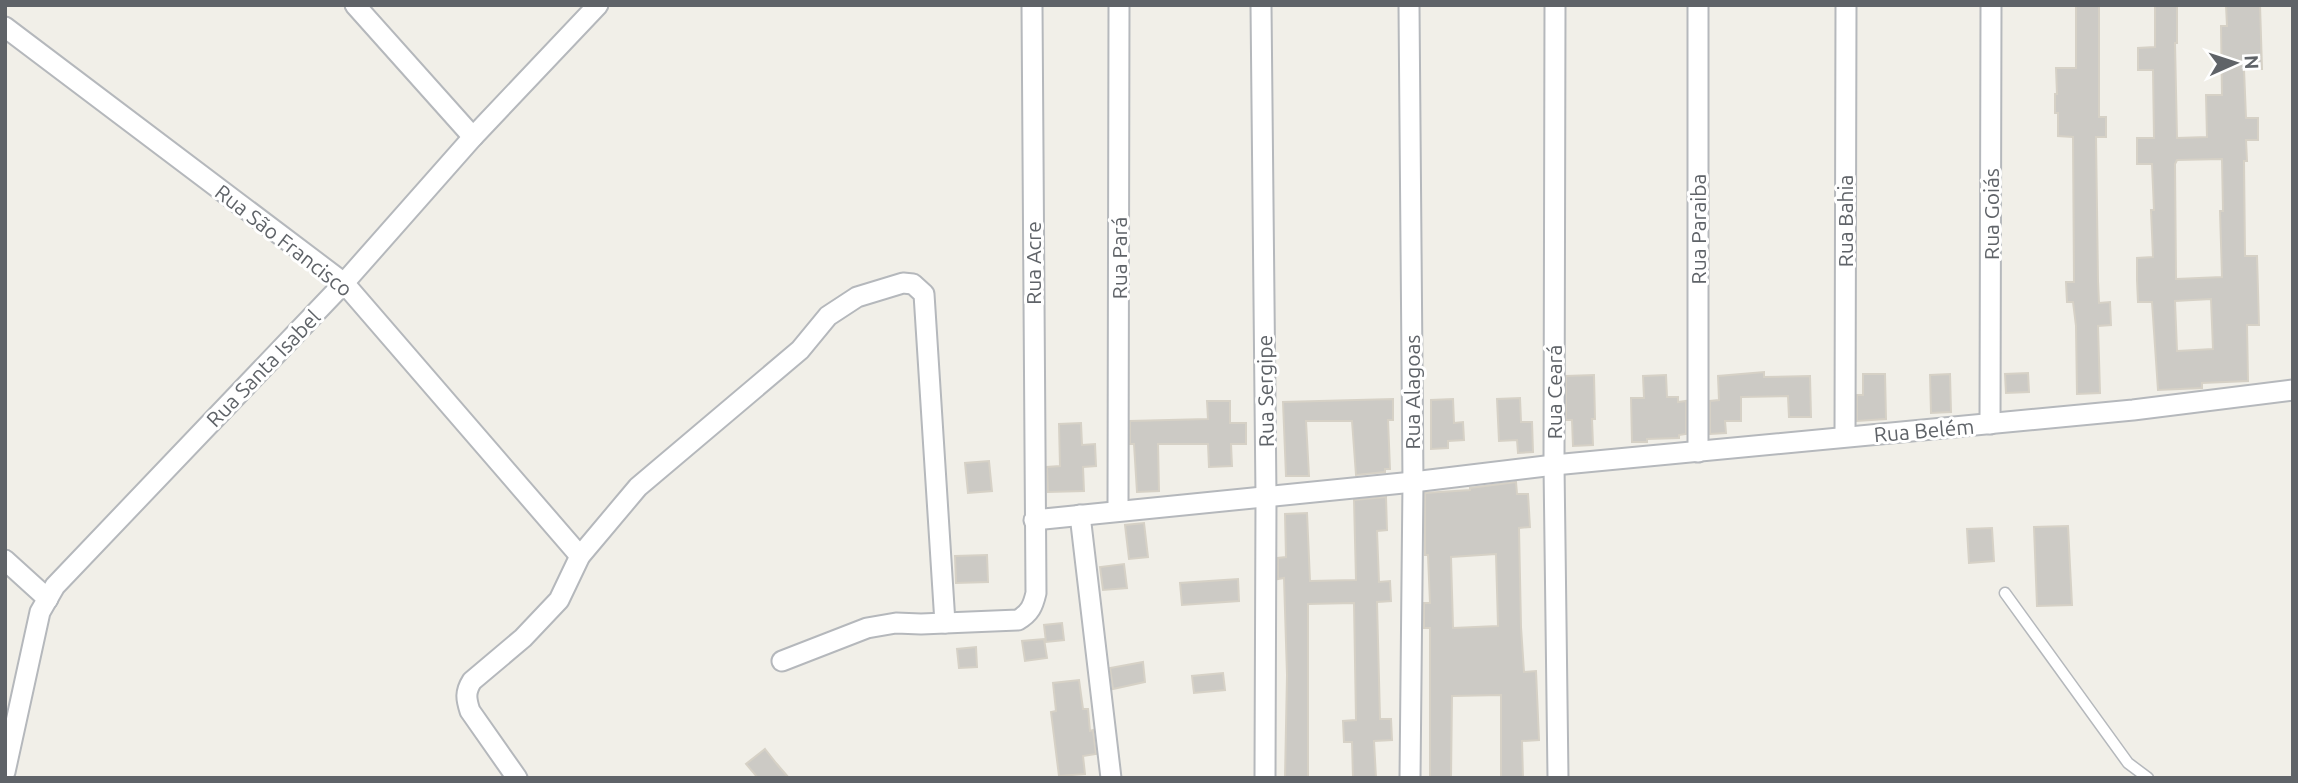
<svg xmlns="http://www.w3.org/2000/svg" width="2298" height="783" font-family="Ubuntu,sans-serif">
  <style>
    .building { fill: #cccac5; stroke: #d6d1c6; stroke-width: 2; fill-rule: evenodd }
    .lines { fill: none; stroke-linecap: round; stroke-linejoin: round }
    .service-casing { stroke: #b5b8bc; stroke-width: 13 }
    .minor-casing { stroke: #b5b8bc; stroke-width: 23 }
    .service { stroke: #fff; stroke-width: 10 }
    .minor { stroke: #fff; stroke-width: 19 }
    .labels { text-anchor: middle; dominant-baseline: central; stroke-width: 6; stroke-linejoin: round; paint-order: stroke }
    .street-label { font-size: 21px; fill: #5f6368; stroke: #fff }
  </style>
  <rect width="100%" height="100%" fill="#f1efe8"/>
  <g class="building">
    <path d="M2076 5H2099V117H2106V137H2096L2098 281 2099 303 2110 302 2111 325 2098 326 2100 393 2077 394 2076 326 2073 302H2067L2066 282H2074L2073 137 2058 136V113H2055V94H2057L2056 68H2076Z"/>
    <path d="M2155 5H2177V43H2175L2177 138 2207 137 2206 95H2222L2221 26H2227L2226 5H2260L2262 69H2244L2246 118H2258V140H2246L2247 161H2244L2245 256H2257L2259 325H2247L2248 381 2202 383V388L2158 390 2152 302H2138L2137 280V258L2153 257 2151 210H2154L2152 164H2137V138H2154L2153 70H2138V48L2155 47ZM2222 159 2223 211H2220L2222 277 2176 279 2175 164 2177 160ZM2211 299 2213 349 2177 351 2175 301Z"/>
    <path d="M1764 372V377L1810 376 1811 417H1789L1788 396 1741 397V421H1725L1726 433 1710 434V401L1719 400 1718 376Z"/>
    <path d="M2028 373 2029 392 2006 393 2005 374Z"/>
    <path d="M1863 374H1885L1886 419 1857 421V395H1863Z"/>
    <path d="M1950 374 1951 412 1931 413 1930 375Z"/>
    <path d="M1594 375 1595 419H1592L1593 445 1573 446 1572 420H1566V376Z"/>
    <path d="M1666 375 1667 397H1678V402L1686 401V434L1679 435V438L1647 439V442H1632L1631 398H1644L1643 376Z"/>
    <path d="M1520 398 1521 422H1532L1533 452 1518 453 1517 440 1499 441 1497 399Z"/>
    <path d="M1393 399V420H1388L1390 469H1385V472L1356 475 1352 421H1306L1309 476H1286L1283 402Z"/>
    <path d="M1453 399 1454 423 1463 422 1464 440 1448 441V448L1431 449V400Z"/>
    <path d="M1207 401H1230V423H1246V444H1231L1232 466 1209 467 1208 444H1158L1159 491 1137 492 1134 444H1130V421L1208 419Z"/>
    <path d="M1081 423 1082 445 1095 444 1096 466 1083 467 1084 491 1048 492 1047 467 1060 466 1059 424Z"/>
    <path d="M989 461 992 491 968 493 965 463Z"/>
    <path d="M1516 482 1517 494H1528L1530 527 1519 528 1521 627 1524 672 1536 671 1539 740 1522 741 1523 778H1501V695L1452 696 1451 778H1430V628H1424V603H1430L1428 555H1425V493L1470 490V488ZM1496 554 1498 626 1453 628 1451 557Z"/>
    <path d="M1386 497 1387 530 1377 531 1379 582 1390 581 1391 601 1377 602 1380 719H1391L1392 740 1374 741 1376 778H1353L1352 742H1344L1343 721 1356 720 1354 603 1308 604V778H1285L1287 675 1284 578 1278 579V558L1286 557 1285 514 1307 513 1310 581 1356 580 1354 500Z"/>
    <path d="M1144 523 1148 557 1129 559 1125 525Z"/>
    <path d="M2068 526 2072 605 2037 606 2034 527Z"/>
    <path d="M1992 528 1994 561 1969 563 1967 529Z"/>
    <path d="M987 555 988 582 956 583 955 556Z"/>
    <path d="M1124 564 1127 588 1103 590 1100 567Z"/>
    <path d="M1238 579 1239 601 1182 605 1180 583Z"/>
    <path d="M1062 623 1064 640 1046 642 1044 625Z"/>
    <path d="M1044 639 1047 658 1025 661 1022 641Z"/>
    <path d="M976 647 977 667 959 668 957 649Z"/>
    <path d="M1143 662 1145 682 1113 689 1110 668Z"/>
    <path d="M1223 673 1225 690 1194 693 1192 676Z"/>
    <path d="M1079 680 1083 709H1088L1090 731 1093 730 1096 754 1083 756 1085 774 1059 776 1051 712 1056 711 1053 683Z"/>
    <path d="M765 749 776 763 789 778H758L746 764Z"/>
  </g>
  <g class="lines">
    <g class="service-casing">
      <path id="service" d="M2005 593 2128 763 2148 778"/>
    </g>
    <g class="minor-casing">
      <g id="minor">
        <path d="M355 5 473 137"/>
        <path d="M1261 5 1266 497 1265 778"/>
        <path d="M1409 5 1413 482 1410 778"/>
        <path d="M1555 5 1554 465 1558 778"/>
        <path d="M5 27 344 283 580 556"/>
        <path d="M1990 424 1991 5"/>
        <path d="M1845 436 1846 5"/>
        <path d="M1698 452V5"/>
        <path d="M1118 510 1119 5"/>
        <path d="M1080 515 1111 778"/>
        <path d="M1034 520 1413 482 1554 465 2133 410 2293 390"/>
        <path d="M5 560 48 599"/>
        <path d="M782 661 867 628 896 623 921 624 1018 620C1030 613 1033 606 1036 593L1032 5"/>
        <path d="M5 772 40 612 55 586 344 283 473 137 598 5"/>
        <path d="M517 778 470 711C466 699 465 692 472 681L523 638 559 600 580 556 638 487 800 350 828 316 857 297 903 283 913 284 924 294 945 623"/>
      </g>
    </g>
    <use href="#service" class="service"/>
    <use href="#minor" class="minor"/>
  </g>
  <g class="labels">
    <g class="street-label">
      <text transform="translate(1991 214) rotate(-90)">Rua Goiás</text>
      <text transform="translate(1845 221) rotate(-90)">Rua Bahia</text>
      <text transform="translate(1698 229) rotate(-90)">Rua Paraiba</text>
      <text transform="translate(284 240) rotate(38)">Rua São Francisco</text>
      <text transform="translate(1119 258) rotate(-90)">Rua Pará</text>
      <text transform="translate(1033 263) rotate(-90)">Rua Acre</text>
      <text transform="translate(263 368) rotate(-46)">Rua Santa Isabel</text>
      <text transform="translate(1265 391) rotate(-91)">Rua Sergipe</text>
      <text transform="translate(1412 392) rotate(-90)">Rua Alagoas</text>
      <text transform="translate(1554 392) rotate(-90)">Rua Ceará</text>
      <text transform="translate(1924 430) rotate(-5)">Rua Belém</text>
    </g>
  </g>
  <rect width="2298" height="783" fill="none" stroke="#5f6368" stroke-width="14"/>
  <g transform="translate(2235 63) rotate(87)" stroke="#ffffff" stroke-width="5" paint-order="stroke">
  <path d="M0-5L12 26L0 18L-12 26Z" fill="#5f6368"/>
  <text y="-10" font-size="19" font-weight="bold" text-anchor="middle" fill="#5f6368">N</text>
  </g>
</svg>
